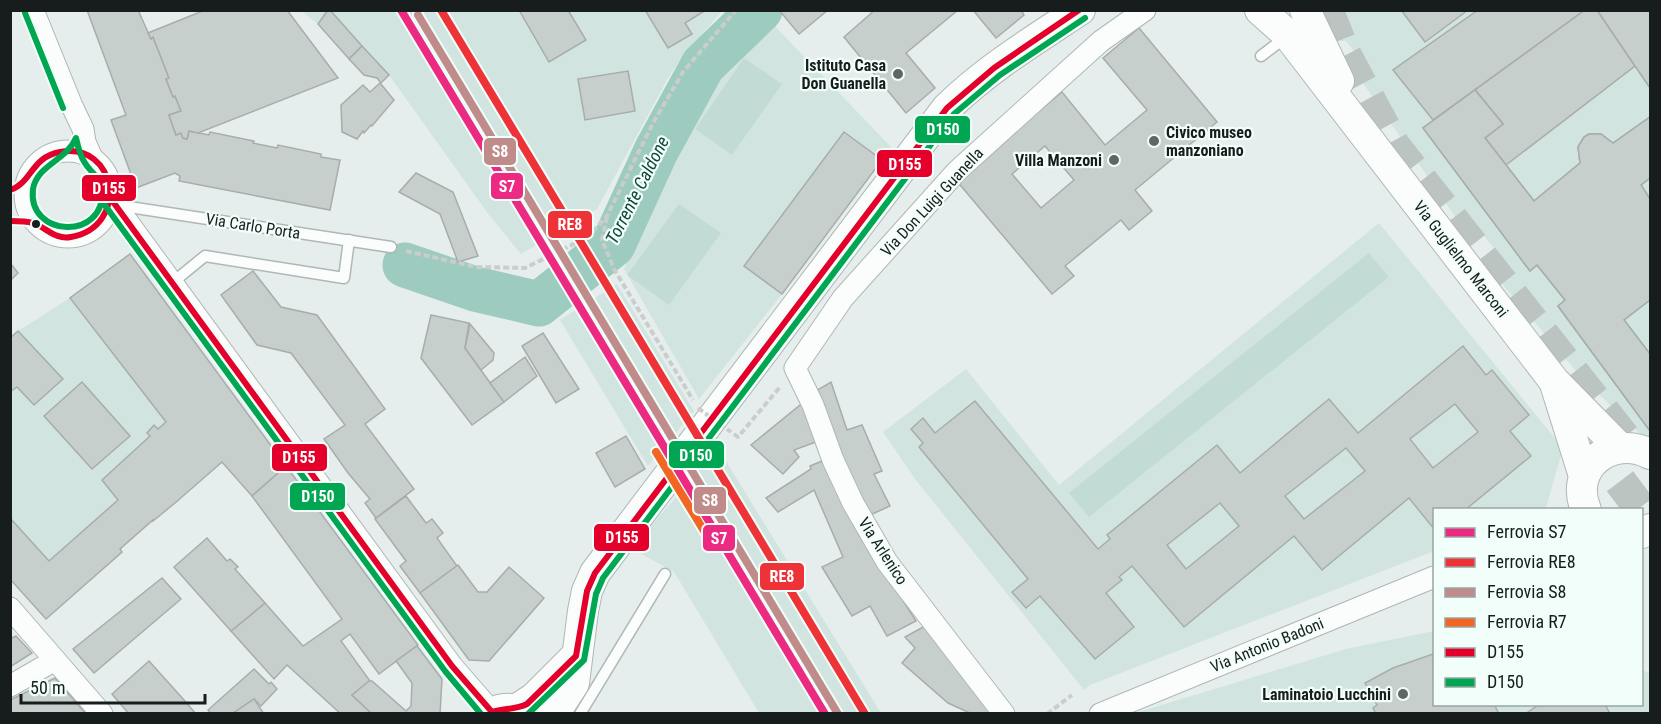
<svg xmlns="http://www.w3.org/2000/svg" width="1661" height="724" font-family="'Roboto Condensed',sans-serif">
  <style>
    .built { fill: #d2e4df }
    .green { fill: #c2dbd5 }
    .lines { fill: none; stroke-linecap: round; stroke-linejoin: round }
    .river { stroke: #9dcbbf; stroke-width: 45 }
    .building { fill: #c7cfcd; stroke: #a6adab; stroke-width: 1.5; fill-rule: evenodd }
    .highway-tunnel { stroke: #bcc4c2; stroke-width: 33; stroke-dasharray: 33 16; stroke-linecap: butt }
    .lane-casing { stroke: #b0b7b5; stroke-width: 13 }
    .street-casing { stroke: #b0b7b5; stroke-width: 23 }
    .secondary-casing { stroke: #b0b7b5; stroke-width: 32 }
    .path { stroke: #cbcdcd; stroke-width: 4; stroke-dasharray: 6 3; stroke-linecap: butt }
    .lane { stroke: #fbfcfc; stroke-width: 10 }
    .street { stroke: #fbfcfc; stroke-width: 21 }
    .secondary { stroke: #fbfcfc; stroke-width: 30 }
    .path-bridge { stroke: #cbcdcd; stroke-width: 4; stroke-dasharray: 6 3; stroke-linecap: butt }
    .bus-1-casing { stroke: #f1fefa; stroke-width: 10 }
    .bus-2-casing { stroke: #f1fefa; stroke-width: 10 }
    .bus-1 { stroke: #e4002b; stroke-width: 6 }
    .bus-2 { stroke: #00a651; stroke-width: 6 }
    .rail-1-casing { stroke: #f1fefa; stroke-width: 12 }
    .rail-2-casing { stroke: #f1fefa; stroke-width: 12 }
    .rail-3-casing { stroke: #f1fefa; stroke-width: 12 }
    .rail-4-casing { stroke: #f1fefa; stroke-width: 12 }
    .rail-1 { stroke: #ed2a81; stroke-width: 8 }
    .rail-2 { stroke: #ee3338; stroke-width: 8 }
    .rail-3 { stroke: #c08c8b; stroke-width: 8 }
    .rail-4 { stroke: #f26522; stroke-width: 8 }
    .poi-dot { fill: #5f6665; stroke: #f1fefa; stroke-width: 2 }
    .bus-dot { fill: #171d1c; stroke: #f1fefa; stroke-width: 2 }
    .labels { text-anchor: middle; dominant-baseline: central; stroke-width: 4.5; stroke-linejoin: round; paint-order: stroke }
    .poi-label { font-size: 16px; font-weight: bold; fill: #171d1c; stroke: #f1fefa; text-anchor: end }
    .street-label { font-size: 16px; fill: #171d1c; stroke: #f1fefa }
    .water-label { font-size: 18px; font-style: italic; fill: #11483d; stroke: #f1fefa }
    .line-badge { stroke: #f1fefa; stroke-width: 2 }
    .badge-label { font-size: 16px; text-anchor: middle; font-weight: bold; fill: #fff }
  </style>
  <rect width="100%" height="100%" fill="#e5eeec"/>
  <g class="built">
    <path d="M301 11H722L682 57 668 78 597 209 521 254 489 215 389 75 381 83 377 78 364 75 318 24Z"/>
    <path d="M1329 11H1650V443L1582 378 1498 279 1503 274 1493 262 1500 255 1484 236 1474 244 1361 80 1356 54 1346 41H1340Z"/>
    <path d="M769 20 891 147 782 294 699 399 624 269 677 142 708 83Z"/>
    <path d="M1379 223 1563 448 1546 508 1541 510H1434V551L1090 685 1084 690 915 479 883 432 966 369 1059 485Z"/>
    <path d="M130 254 222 462 175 503 152 520 120 549 122 552 46 619 11 579 10 338 18 331 70 298Z"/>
    <path d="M617 284 694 411 648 466 560 320Z"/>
    <path d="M716 445 881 713H759L674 572 631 548 672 502Z"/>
    <path d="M1434 631V704H1642V670L1650 673V713L1132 714 1346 649Z"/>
  </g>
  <g class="green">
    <path d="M744 58 782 84 732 155 695 129Z"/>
    <path d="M679 204 721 233 669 305 627 275Z"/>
    <path d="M1369 253 1389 277 1089 517 1069 493Z"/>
  </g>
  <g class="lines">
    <path class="river" d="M405 265 475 289 539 304 613 245 656 151 703 65 760 10"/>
  </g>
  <g class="building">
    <path d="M87 10H138L151 39 153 37 169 78 166 79 173 97 175 96 181 111 169 115 176 135 181 133 183 138 187 139 189 131 209 135 210 132 254 141 253 143 277 148 278 145 321 154V157L340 160 330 210 179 181 180 176 175 173 136 188 111 120 126 115Z"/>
    <path d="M205 10H287L338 78 198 133 189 131 187 139 183 138 181 133 176 135 169 115 181 111 175 96 173 97 166 79 169 78 153 37 151 39 148 33Z"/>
    <path d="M328 10H330L362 46 349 59 318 24Z"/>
    <path d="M519 10H568L586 40 549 62Z"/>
    <path d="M645 10H706L685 23 692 34 668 48Z"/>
    <path d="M779 10H828L799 34Z"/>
    <path d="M875 10H958L906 53 935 88 906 113 844 37Z"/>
    <path d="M973 10H1021L1024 15 996 38Z"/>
    <path d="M1401 10H1468L1425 42Z"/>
    <path d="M1478 10H1585L1433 120 1393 70Z"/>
    <path d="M1585 10H1597L1635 66 1506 165 1485 138 1503 124 1475 90Z"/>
    <path d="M1597 10H1650V88L1635 66Z"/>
    <path d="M1139 28 1217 122 1135 190 1152 211 1129 230 1121 220 1065 266 1074 276 1052 294 956 180 1062 92 1105 145 1147 110 1103 58ZM1045 146 1074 180 1041 208 1012 174Z"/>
    <path d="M362 46 389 75 381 83 377 78 364 75 349 59Z"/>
    <path d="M628 71 635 111 585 120 578 79Z"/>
    <path d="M380 83 394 100 372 126 371 125 364 133 363 131 357 139 342 132 341 105 363 85 370 92Z"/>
    <path d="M1475 90 1503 124 1485 138 1534 201 1580 163 1578 147 1584 137 1589 134H1601L1613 143 1650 117V178L1641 185 1650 199V300L1624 320 1650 354V431L1558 306 1565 300 1537 265 1530 271 1423 128ZM1613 205 1640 240 1596 273 1569 238Z"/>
    <path d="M1475 90 1503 124 1485 138 1534 201 1580 163 1578 147 1584 137 1589 134H1601L1613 143 1650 117V178L1641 185 1650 199V300L1624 320 1650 354V431L1558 306 1565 300 1537 265 1530 271 1423 128Z"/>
    <path d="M844 132 882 160 782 294 744 266Z"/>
    <path d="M416 173 453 192 478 256 458 262 440 214 399 192Z"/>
    <path d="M130 254 286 466 252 496 222 462 175 503 153 521V520L120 549 122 552 46 619 10 579V518L49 561 118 500 102 480 150 436 147 433 154 425 158 429 166 422 70 298Z"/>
    <path d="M11 264 18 273 10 281V265Z"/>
    <path d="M253 271 281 307 317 315 385 409 365 424 414 489 376 518 365 503 370 499 348 473 324 439 345 425 291 353 257 345 221 295Z"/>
    <path d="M431 315 469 323 465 348 504 402 472 425 421 358Z"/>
    <path d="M470 324 494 353 493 360 481 370 465 348Z"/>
    <path d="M18 331 63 379 34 405 17 387 10 392V338Z"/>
    <path d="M543 333 579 389 556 403 522 346Z"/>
    <path d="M1463 346 1486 375 1492 370 1529 415 1510 431 1531 456 1465 510H1434V529L1409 498 1322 570 1294 536 1184 627 1132 566 1119 577 1122 580 1106 593 1134 627 1095 659 1040 596 1026 608 1012 592 1028 579 919 447 923 443 911 429 923 418 935 433 975 401 1098 549 1110 539 1107 535 1217 445 1240 473 1329 399 1358 433ZM1455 404 1478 432 1433 468 1410 439ZM1346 448 1365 471 1304 519 1285 496ZM1220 503 1239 526 1186 569 1167 545Z"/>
    <path d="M525 357 537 376 504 402 490 383Z"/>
    <path d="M82 382 130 436 92 469 44 416Z"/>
    <path d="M831 382 847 430 862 425 882 471 874 474 890 506 868 516 814 392Z"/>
    <path d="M805 401 821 440 794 450 799 457 783 474 751 445Z"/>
    <path d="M626 436 645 469 615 487 596 453Z"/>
    <path d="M827 459 866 542 916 621 887 636 870 606 852 616 822 567 843 557 814 490 778 512 766 498 811 469 810 466Z"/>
    <path d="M286 466 418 645 379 674 350 634 341 641 370 681 352 695 372 714H341L287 665 274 679 231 631 265 603 303 646 342 619 252 496Z"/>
    <path d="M406 496 426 523 432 519 443 533 437 538 457 566 420 593 400 566 406 561 375 519Z"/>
    <path d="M207 538 227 561 230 559 238 567 235 569 265 603 231 631 174 567Z"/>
    <path d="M458 565 478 592H487L509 567 544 598 489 661 469 660 420 593Z"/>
    <path d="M162 578 181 599 94 673 73 649Z"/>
    <path d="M925 626 992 714H972L948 703 902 663 915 648 905 637Z"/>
    <path d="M16 636 32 653 10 667V639Z"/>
    <path d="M417 646 442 679 440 714H372L352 695 369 681H372L406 711 411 706 412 683 396 661Z"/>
    <path d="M1433 654 1434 704H1494L1499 714H1376L1373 708 1377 705 1365 683 1393 668Z"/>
    <path d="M149 661 184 700 196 714H129L112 694Z"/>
    <path d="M254 669 269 684 271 682 277 689 261 706 254 699 232 714H211L208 710Z"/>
    <path d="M55 678 86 714H10V700Z"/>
    <path d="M254 699 264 714H232Z"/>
    <path d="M1540 704H1605L1610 714H1525Z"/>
  </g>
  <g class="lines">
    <g class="highway-tunnel">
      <path d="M1327 10 1344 53 1394 146 1626 440"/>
      <path d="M1561 403 1650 521"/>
    </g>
    <g class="lane-casing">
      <g id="lane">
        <path d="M1261 56 1286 37"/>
        <path d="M116 205 391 247"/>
        <path d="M172 283 205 256 344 278 349 240"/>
        <path d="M580 714 665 574"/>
      </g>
    </g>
    <g class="street-casing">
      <g id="street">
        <path d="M33 10 72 106 83 129 85 142 92 158"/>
        <circle cx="68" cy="194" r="43"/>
        <path d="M111 199 452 666 492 712"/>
        <path d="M10 608 102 714"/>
        <path d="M10 686 55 660"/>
        <path d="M1004 714 887 562 853 503 833 460 813 405 795 368 843 298 957 171 1101 41 1145 10"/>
        <path d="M1100 714 1434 577"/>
      </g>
    </g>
    <g class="secondary-casing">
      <g id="secondary">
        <path d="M1260 10 1288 35 1554 381 1620 448"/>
        <path d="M1305 10 1339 81"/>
        <path d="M1556 387 1584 476"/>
        <path d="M1586 510C1568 467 1612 434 1650 454"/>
        <path d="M1642 533 1650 529"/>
        <path d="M517 709 534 698 576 656"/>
        <path d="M490 714C502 707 513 707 526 714"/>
        <path d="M554 714 574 683 583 611 587 591 595 573 947 108C987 69 1033 41 1080 10"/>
      </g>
    </g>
    <g class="path">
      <path d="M607 217 602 240 614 269 693 400"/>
      <path d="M406 251 476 267 525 268 588 237 607 216 653 123 683 72 736 10"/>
      <path d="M734 434 738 437 780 387"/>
      <path d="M1047 714 1072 695"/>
    </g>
    <use href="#lane" class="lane"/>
    <use href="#street" class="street"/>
    <use href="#secondary" class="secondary"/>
    <path class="path-bridge" d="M698 408 731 432"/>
    <g class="bus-1-casing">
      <g id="bus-1">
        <path d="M10 190C32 183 31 157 60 152 117 141 130 227 71 237 55 240 47 228 33 223 26 221 18 221 10 221"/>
        <path d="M111 199 452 666 492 712"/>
        <path d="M492 712C504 708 515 710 527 704L576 656 587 591 595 573 947 108 994 68 1079 10"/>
      </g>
    </g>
    <g class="bus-2-casing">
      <g id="bus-2">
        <path d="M25 13 63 108"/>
        <path d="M76 138C78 147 80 156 85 163 91 173 101 178 102 190 106 241 27 238 33 189 37 165 67 160 76 138Z"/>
        <path d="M104 204 445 671 481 714"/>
        <path d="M528 714 584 660 596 594 603 578 954 114 1000 75 1085 18"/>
      </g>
    </g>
    <use href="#bus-1" class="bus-1"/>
    <use href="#bus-2" class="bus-2"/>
    <g class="rail-1-casing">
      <path id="rail-1" d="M401 10 825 714"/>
    </g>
    <g class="rail-2-casing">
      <path id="rail-2" d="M441 10 865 714"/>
    </g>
    <g class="rail-3-casing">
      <path id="rail-3" d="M418 15 838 714"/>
    </g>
    <g class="rail-4-casing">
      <path id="rail-4" d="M656 452 712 544"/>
    </g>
    <use href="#rail-1" class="rail-1"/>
    <use href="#rail-2" class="rail-2"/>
    <use href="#rail-3" class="rail-3"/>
    <use href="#rail-4" class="rail-4"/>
  </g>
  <g class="poi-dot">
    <circle cx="898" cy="74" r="6"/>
    <circle cx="1154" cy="141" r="6"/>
    <circle cx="1114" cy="160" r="6"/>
    <circle cx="1403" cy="694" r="6"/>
  </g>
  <circle class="bus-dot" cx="36" cy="224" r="5"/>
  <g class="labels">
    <g class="poi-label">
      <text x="886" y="65">Istituto Casa<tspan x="886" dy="18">Don Guanella</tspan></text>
      <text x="1166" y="132" text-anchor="start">Civico museo<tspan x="1166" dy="18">manzoniano</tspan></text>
      <text x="1102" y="160">Villa Manzoni</text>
      <text x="1391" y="694">Laminatoio Lucchini</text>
    </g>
    <g class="street-label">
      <text transform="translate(932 202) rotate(-47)">Via Don Luigi Guanella</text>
      <text transform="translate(253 226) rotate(9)">Via Carlo Porta</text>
      <text transform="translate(1461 259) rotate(52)">Via Guglielmo Marconi</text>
      <text transform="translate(883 551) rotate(57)">Via Arlenico</text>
      <text transform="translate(1267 645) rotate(-22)">Via Antonio Badoni</text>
    </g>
    <g class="water-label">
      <text transform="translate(637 190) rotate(-63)">Torrente Caldone</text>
    </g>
  </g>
  <g class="line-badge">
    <rect x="914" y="115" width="57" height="29" rx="6" fill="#00a651"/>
    <rect x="483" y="137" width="34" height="29" rx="6" fill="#c08c8b"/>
    <rect x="876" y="149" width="57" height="29" rx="6" fill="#e4002b"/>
    <rect x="490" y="172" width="34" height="28" rx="6" fill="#ed2a81"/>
    <rect x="81" y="174" width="56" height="28" rx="6" fill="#e4002b"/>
    <rect x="547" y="210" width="46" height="29" rx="6" fill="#ee3338"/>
    <rect x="668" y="440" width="57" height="29" rx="6" fill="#00a651"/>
    <rect x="271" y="443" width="57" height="29" rx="6" fill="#e4002b"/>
    <rect x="289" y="482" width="57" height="29" rx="6" fill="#00a651"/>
    <rect x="693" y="486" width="34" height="29" rx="6" fill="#c08c8b"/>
    <rect x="593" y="523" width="57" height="29" rx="6" fill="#e4002b"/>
    <rect x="702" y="524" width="34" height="28" rx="6" fill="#ed2a81"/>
    <rect x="759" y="562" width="46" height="29" rx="6" fill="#ee3338"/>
  </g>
  <g class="badge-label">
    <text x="943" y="135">D150</text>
    <text x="500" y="157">S8</text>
    <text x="905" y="170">D155</text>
    <text x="507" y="192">S7</text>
    <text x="109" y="194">D155</text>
    <text x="570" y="230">RE8</text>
    <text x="696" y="461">D150</text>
    <text x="299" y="463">D155</text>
    <text x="318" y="502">D150</text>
    <text x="710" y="506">S8</text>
    <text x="622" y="543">D155</text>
    <text x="719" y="544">S7</text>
    <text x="782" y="582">RE8</text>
  </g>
  <rect width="1661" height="724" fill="none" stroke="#171d1c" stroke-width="24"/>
  <rect x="1433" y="508" width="210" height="198" fill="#f1fefa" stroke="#9aa4a1" stroke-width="1.5"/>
  <rect x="1445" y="528" width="30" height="9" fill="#ed2a81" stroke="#9aa4a1" stroke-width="1.5"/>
  <text x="1487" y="538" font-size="18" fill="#171d1c">Ferrovia S7</text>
  <rect x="1445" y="558" width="30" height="9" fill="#ee3338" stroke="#9aa4a1" stroke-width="1.5"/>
  <text x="1487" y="568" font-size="18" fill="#171d1c">Ferrovia RE8</text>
  <rect x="1445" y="588" width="30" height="9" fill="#c08c8b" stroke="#9aa4a1" stroke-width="1.5"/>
  <text x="1487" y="598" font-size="18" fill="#171d1c">Ferrovia S8</text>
  <rect x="1445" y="618" width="30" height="9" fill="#f26522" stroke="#9aa4a1" stroke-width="1.5"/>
  <text x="1487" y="628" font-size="18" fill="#171d1c">Ferrovia R7</text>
  <rect x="1445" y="648" width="30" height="9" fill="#e4002b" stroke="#9aa4a1" stroke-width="1.5"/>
  <text x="1487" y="658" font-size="18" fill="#171d1c">D155</text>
  <rect x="1445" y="678" width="30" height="9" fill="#00a651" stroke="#9aa4a1" stroke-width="1.5"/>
  <text x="1487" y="688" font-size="18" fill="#171d1c">D150</text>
  <path d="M21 694v9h184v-9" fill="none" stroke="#171d1c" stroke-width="3"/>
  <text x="30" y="694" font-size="18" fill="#171d1c" stroke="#f1fefa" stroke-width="4.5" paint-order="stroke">50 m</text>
</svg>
